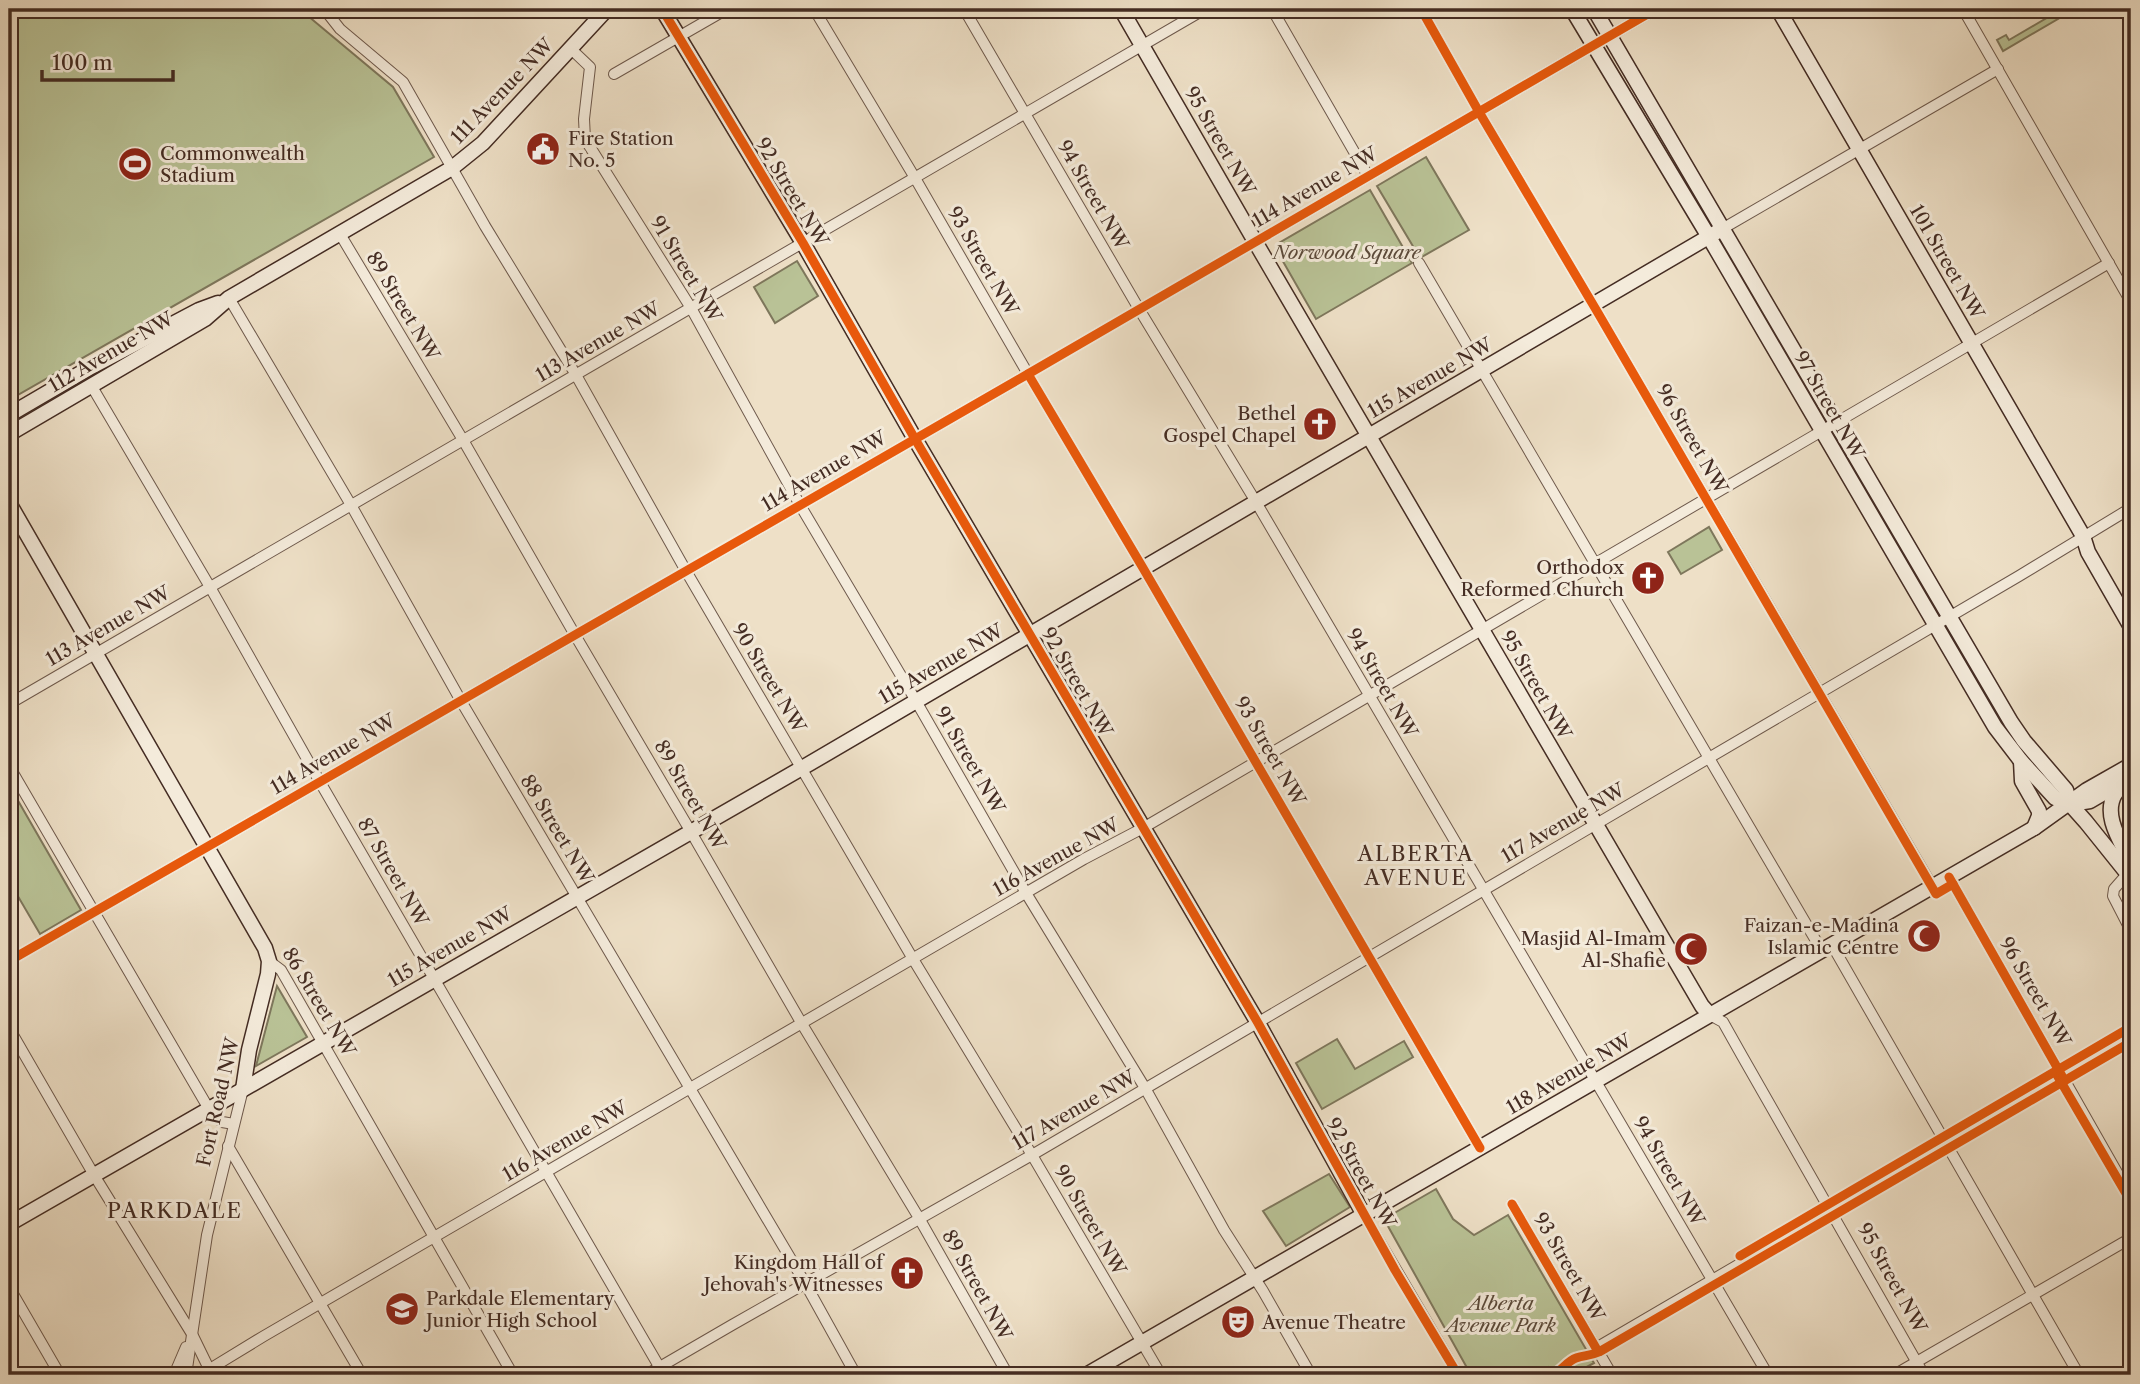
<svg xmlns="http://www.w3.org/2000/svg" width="2140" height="1384" font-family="'Libre Caslon Text',serif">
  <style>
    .green { fill: #b9c296; stroke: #7e775c; stroke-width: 2 }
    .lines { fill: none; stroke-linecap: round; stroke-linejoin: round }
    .street-casing { stroke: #6e594c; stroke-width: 12 }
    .secondary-casing { stroke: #442c23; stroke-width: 17 }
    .street { stroke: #f4ebdb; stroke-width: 10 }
    .secondary { stroke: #f4ebdb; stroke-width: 14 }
    .cycleway-casing { stroke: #f4ebdb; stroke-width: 13 }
    .cycleway { stroke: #e8590c; stroke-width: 9 }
    .labels { text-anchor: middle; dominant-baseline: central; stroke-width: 6; stroke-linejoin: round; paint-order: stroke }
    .street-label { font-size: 19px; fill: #442c23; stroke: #f4ebdb }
    .poi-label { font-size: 19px; fill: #442c23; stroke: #f4ebdb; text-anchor: end }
    .park-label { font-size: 19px; font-style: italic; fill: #5b4a3a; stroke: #f4ebdb }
    .neighbourhood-label { font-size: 21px; letter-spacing: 2px; fill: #442c23; stroke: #f4ebdb }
  </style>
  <rect width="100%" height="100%" fill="#eee0c7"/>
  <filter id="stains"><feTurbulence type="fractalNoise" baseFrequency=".00286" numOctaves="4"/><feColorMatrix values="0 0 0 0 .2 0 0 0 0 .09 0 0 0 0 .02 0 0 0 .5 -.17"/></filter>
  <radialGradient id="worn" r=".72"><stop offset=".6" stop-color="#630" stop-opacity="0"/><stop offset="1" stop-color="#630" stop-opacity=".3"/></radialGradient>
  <g class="green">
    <path d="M9 9H304L302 11 393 87 434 157 9 400Z"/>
    <path d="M2062 9H2075L2003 51 1997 40 2006 35 2009 40Z"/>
    <path d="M1426 157 1469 230 1420 258 1377 186Z"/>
    <path d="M1370 190 1412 263 1316 319 1277 251 1279 243Z"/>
    <path d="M797 261 818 296 775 323 754 287Z"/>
    <path d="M1709 527 1722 550 1681 574 1668 552Z"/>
    <path d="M9 785 81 910 40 934 9 881Z"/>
    <path d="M277 986 307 1037 256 1066Z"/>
    <path d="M1337 1039 1355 1069 1404 1041 1413 1057 1322 1109 1296 1063Z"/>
    <path d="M1329 1174 1350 1207 1286 1246 1263 1211Z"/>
    <path d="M1436 1189 1453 1219 1474 1235 1508 1215 1594 1363 1572 1375H1553L1548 1367 1533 1375H1471L1384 1219Z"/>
  </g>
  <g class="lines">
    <g class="street-casing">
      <g id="street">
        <path d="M329 9V15L340 29 403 82 485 226 576 375 686 571 913 959 1032 1155 1161 1375"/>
        <path d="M814 9 915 178 1028 374 1143 568 1480 1148"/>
        <path d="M964 9 1139 309 1256 502 1768 1375"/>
        <path d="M1272 9 1368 176"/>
        <path d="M1421 9 1479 112 1598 313 1932 886"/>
        <path d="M1963 9 2131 302"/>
        <path d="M570 48 590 67 584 119 585 139 691 308 800 505 916 701 1026 893 1145 1088 1224 1230 1263 1291 1311 1375"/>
        <path d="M614 74 727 9"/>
        <path d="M1722 229 1998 69"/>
        <path d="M340 234 463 440 575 635 691 832 802 1024 919 1218 1008 1375"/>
        <path d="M1419 263 1822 951"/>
        <path d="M229 298 351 505 461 701 805 1283 856 1375"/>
        <path d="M91 385 210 587 320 782 664 1375"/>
        <path d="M9 704 1205 9"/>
        <path d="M9 766 213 1116 222 1122 234 1124"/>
        <path d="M2128 873 2114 889 2113 896 2131 931"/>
        <path d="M1949 877 2131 1197"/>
        <path d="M1832 945 2079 1375"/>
        <path d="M9 961 1028 374 1656 9"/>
        <path d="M269 961 281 970 513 1375"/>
        <path d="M1710 1015 1723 1022 1741 1054 1924 1375"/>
        <path d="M9 1028 94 1175 192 1334 212 1375"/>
        <path d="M228 1146 362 1375"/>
        <path d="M1512 1204 1612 1375"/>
        <path d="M1364 1215 1458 1375"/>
        <path d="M9 1287 60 1375"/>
        <path d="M1596 1348 2131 1035"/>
        <path d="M174 1375 186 1347"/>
        <path d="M186 1375 207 1235 243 1089"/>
        <path d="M200 1375 264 1336 1084 859 1143 828 2109 263"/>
        <path d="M646 1375 732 1325 1032 1155 2019 576 2131 508"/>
        <path d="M1894 1375 2131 1238"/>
      </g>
    </g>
    <g class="secondary-casing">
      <g id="secondary">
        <path d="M662 9 803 243 915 439 1258 1023 1364 1215"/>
        <path d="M1121 9 1260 250 1702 1006 1710 1015"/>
        <path d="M1572 9 1709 237 1995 727 2021 761 2055 798 2070 804 2086 822 2131 878"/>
        <path d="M1594 9 2011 722 2024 741 2066 790 2070 804"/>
        <path d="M1778 9 2083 536 2088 552 2131 627"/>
        <path d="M9 415 91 367 199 310 218 303"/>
        <path d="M9 434 205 319 229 298 452 168 483 143 607 9"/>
        <path d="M9 503 265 948 269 961 268 974 249 1050 243 1089"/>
        <path d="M2021 761 2022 781 2039 811V816L2034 828"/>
        <path d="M2131 779C2126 783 2119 788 2115 794 2102 816 2122 843 2131 863"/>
        <path d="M2071 804 2090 801 2119 784"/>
        <path d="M9 1224 802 768 1722 229"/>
        <path d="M1086 1375 2034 828 2087 790 2131 765"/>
      </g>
    </g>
    <use href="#street" class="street"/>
    <use href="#secondary" class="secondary"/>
    <g class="cycleway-casing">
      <g id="cycleway">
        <path d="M662 9 803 243 915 439 1258 1023 1395 1270 1458 1375"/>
        <path d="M1421 9 1479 112 1598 313 1936 894 1953 884"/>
        <path d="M1028 374 1143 568 1480 1148"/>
        <path d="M1949 877 2062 1076"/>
        <path d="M9 961 1028 374 1656 9"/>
        <path d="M2057 1075 2131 1202"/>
        <path d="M1512 1204 1596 1348"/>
        <path d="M1740 1256 2131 1027"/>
        <path d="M1552 1375C1561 1372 1567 1361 1576 1358 1584 1355 1590 1356 1599 1352L2131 1042"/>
      </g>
    </g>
    <use href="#cycleway" class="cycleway"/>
  </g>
  <defs>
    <g id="civic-disc" transform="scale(1.75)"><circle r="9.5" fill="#8f2418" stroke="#f4ebdb"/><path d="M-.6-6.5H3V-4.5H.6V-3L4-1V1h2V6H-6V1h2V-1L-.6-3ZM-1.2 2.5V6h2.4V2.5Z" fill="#fff"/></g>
    <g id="stadium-disc" transform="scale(1.75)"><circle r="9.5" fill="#8f2418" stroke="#f4ebdb"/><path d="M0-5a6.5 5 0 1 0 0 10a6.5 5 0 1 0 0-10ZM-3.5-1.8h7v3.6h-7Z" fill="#fff"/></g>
    <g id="church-disc" transform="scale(1.75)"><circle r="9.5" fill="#8f2418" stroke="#f4ebdb"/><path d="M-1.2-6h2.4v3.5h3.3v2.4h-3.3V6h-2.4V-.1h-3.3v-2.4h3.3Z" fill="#fff"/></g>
    <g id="mosque-disc" transform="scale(1.75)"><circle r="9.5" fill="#8f2418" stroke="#f4ebdb"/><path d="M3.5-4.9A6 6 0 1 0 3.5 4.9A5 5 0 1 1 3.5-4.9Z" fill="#fff"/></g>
    <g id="school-disc" transform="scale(1.75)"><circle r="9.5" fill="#8f2418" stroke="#f4ebdb"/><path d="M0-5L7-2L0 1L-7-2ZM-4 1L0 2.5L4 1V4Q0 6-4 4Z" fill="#fff"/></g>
    <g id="theatre-disc" transform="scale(1.75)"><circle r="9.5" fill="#8f2418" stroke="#f4ebdb"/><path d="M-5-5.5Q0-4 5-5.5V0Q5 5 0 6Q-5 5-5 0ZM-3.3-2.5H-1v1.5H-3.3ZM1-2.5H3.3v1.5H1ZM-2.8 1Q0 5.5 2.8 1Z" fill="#fff"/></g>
  </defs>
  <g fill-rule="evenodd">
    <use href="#civic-disc" x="543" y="149"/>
    <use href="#stadium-disc" x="135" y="164"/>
    <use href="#church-disc" x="1320" y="424"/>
    <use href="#church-disc" x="1648" y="578"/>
    <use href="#mosque-disc" x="1924" y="936"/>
    <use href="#mosque-disc" x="1691" y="949"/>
    <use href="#church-disc" x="907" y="1273"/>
    <use href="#school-disc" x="402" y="1309"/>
    <use href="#theatre-disc" x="1238" y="1322"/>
  </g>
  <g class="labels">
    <g class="street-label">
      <text transform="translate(502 91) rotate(-46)">111 Avenue NW</text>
      <text transform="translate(1220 141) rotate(60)">95 Street NW</text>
      <text transform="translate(1315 187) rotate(-30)">114 Avenue NW</text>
      <text transform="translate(792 192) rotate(59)">92 Street NW</text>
      <text transform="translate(1093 195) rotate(60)">94 Street NW</text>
      <text transform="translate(983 261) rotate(60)">93 Street NW</text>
      <text transform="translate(1947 262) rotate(60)">101 Street NW</text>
      <text transform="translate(686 269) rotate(59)">91 Street NW</text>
      <text transform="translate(403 306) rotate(59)">89 Street NW</text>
      <text transform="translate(598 342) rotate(-30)">113 Avenue NW</text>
      <text transform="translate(111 352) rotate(-30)">112 Avenue NW</text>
      <text transform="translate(1430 378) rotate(-30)">115 Avenue NW</text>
      <text transform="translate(1829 405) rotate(60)">97 Street NW</text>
      <text transform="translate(1692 439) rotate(60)">96 Street NW</text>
      <text transform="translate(824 471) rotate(-30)">114 Avenue NW</text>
      <text transform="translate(108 626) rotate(-30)">113 Avenue NW</text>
      <text transform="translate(941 664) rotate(-30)">115 Avenue NW</text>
      <text transform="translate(769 678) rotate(59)">90 Street NW</text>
      <text transform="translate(1077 682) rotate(60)">92 Street NW</text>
      <text transform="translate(1382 683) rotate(60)">94 Street NW</text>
      <text transform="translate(1536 685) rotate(60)">95 Street NW</text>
      <text transform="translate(1270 751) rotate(60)">93 Street NW</text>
      <text transform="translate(333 754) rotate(-30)">114 Avenue NW</text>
      <text transform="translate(970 760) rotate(60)">91 Street NW</text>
      <text transform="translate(690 795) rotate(60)">89 Street NW</text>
      <text transform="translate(1563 823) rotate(-30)">117 Avenue NW</text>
      <text transform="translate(557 829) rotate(59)">88 Street NW</text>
      <text transform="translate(1056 857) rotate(-29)">116 Avenue NW</text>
      <text transform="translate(393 872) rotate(60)">87 Street NW</text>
      <text transform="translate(450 947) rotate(-30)">115 Avenue NW</text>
      <text transform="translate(2035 992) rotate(60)">96 Street NW</text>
      <text transform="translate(319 1002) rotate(59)">86 Street NW</text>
      <text transform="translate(1569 1074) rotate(-30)">118 Avenue NW</text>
      <text transform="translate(218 1102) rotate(-77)">Fort Road NW</text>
      <text transform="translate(1074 1110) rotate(-30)">117 Avenue NW</text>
      <text transform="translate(565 1141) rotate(-30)">116 Avenue NW</text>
      <text transform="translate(1669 1171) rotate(60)">94 Street NW</text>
      <text transform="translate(1361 1173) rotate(61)">92 Street NW</text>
      <text transform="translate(1090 1220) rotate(60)">90 Street NW</text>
      <text transform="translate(1569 1267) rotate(60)">93 Street NW</text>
      <text transform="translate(1892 1278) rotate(61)">95 Street NW</text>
      <text transform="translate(977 1285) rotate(61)">89 Street NW</text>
    </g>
    <g class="poi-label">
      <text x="568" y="138" text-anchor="start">Fire Station<tspan x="568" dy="22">No. 5</tspan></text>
      <text x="160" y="153" text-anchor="start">Commonwealth<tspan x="160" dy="22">Stadium</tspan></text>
      <text x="1296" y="413">Bethel<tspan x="1296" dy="22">Gospel Chapel</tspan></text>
      <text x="1624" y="567">Orthodox<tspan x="1624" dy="22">Reformed Church</tspan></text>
      <text x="1899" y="925">Faizan-e-Madina<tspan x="1899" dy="22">Islamic Centre</tspan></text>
      <text x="1666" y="938">Masjid Al-Imam<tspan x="1666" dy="22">Al-Shafie</tspan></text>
      <text x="883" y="1262">Kingdom Hall of<tspan x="883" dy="22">Jehovah's Witnesses</tspan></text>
      <text x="426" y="1298" text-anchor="start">Parkdale Elementary<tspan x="426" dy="22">Junior High School</tspan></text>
      <text x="1262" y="1322" text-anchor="start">Avenue Theatre</text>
    </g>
    <g class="park-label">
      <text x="1347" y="252">Norwood Square</text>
      <text x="1501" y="1303">Alberta<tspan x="1501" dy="22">Avenue Park</tspan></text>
    </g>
    <g class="neighbourhood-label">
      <text x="1416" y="853">ALBERTA<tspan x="1416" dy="24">AVENUE</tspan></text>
      <text x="175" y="1210">PARKDALE</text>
    </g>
  </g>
  <rect width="2140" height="1384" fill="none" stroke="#eee0c7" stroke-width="35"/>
  <rect x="10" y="10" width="2119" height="1363" fill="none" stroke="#442c23" stroke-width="3.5"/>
  <rect x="18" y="18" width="2105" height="1349" fill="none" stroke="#442c23" stroke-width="2"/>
  <path d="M42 70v10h131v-10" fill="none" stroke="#442c23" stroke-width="3.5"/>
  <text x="52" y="70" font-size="21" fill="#442c23" stroke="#f4ebdb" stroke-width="5" paint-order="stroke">100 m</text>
  <rect width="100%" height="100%" filter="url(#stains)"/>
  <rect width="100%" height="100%" fill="url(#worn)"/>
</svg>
